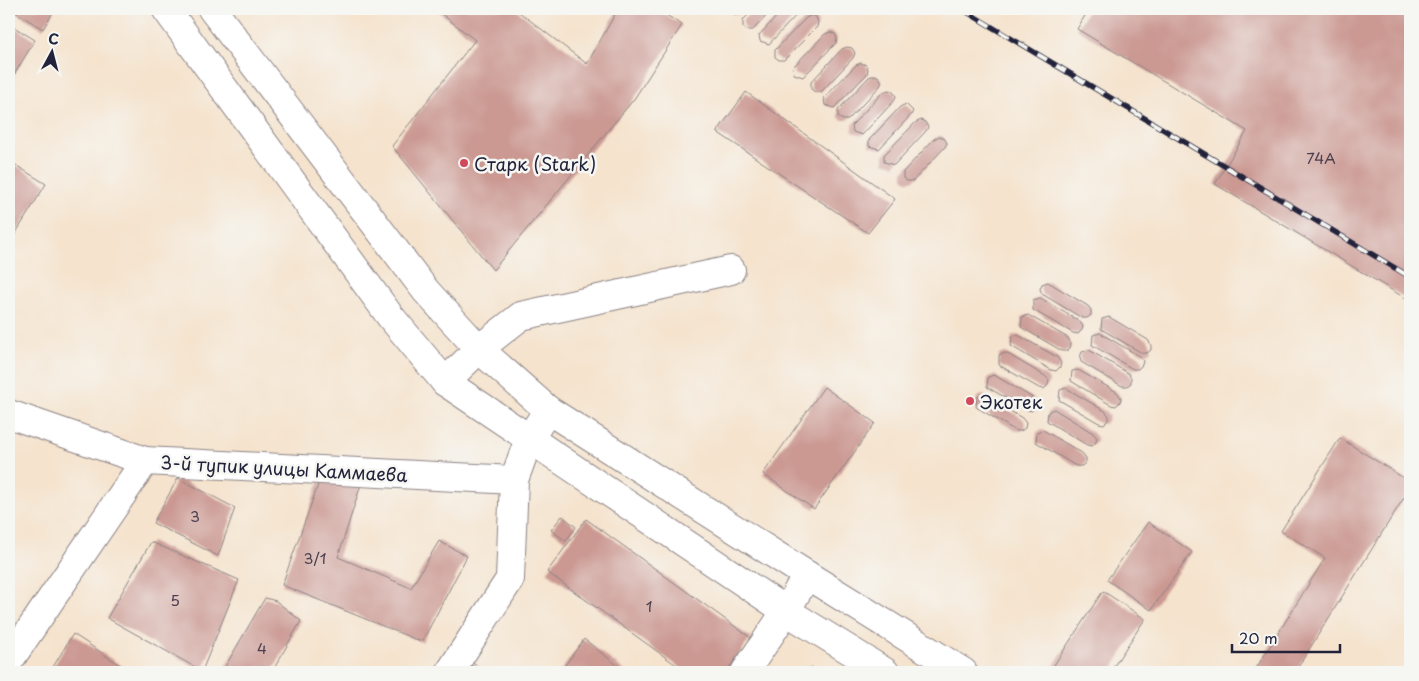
<svg xmlns="http://www.w3.org/2000/svg" width="1419" height="681" font-family="'Playpen Sans',sans-serif">
  <style>
    .building { fill: #cb9892 }
    .lines { fill: none; stroke-linecap: round; stroke-linejoin: round }
    .minor-casing { stroke: #8c8284; stroke-width: 30 }
    .major-casing { stroke: #8c8284; stroke-width: 30 }
    .minor { stroke: #fff; stroke-width: 28 }
    .major { stroke: #fff; stroke-width: 28 }
    .rail-casing { stroke: #22223b; stroke-width: 5.5 }
    .rail { stroke: #f6f6f2; stroke-width: 4; stroke-dasharray: 11; stroke-linecap: butt }
    .poi-dot { fill: #d1495b; stroke: #f6f6f2; stroke-width: 2 }
    .labels { text-anchor: middle; dominant-baseline: central; stroke-width: 5; stroke-linejoin: round; paint-order: stroke }
    .number-label { font-size: 15px; fill: #4c4051 }
    .poi-label { font-size: 18px; fill: #22223b; stroke: #f6f6f2; text-anchor: start }
    .street-label { font-size: 18px; fill: #22223b; stroke: #f6f6f2 }
  </style>
  <rect width="100%" height="100%" fill="#f6f6f2"/>
  <filter id="ink" filterUnits="userSpaceOnUse"><feTurbulence type="fractalNoise" baseFrequency=".02" numOctaves="2"/><feDisplacementMap in="SourceGraphic" scale="10" xChannelSelector="R" yChannelSelector="G"/><feConvolveMatrix kernelMatrix="1 2 1 2 8 2 1 2 1" color-interpolation-filters="sRGB"/></filter>
  <filter id="wash" filterUnits="userSpaceOnUse"><feTurbulence type="fractalNoise" baseFrequency=".0096" numOctaves="4" result="noise"/><feDisplacementMap in="SourceGraphic" scale="20" xChannelSelector="R" yChannelSelector="G"/><feGaussianBlur stdDeviation="1.12" result="paint"/><feColorMatrix in="noise" values="0 0 0 0 0 0 0 0 0 0 0 0 0 0 0 0 0 1.4 0 .05"/><feComposite in="paint" operator="in"/></filter>
  <g filter="url(#wash)">
    <rect width="100%" height="100%" fill="#f5e3cd"/>
    <g id="blocks">
      <g class="building">
        <path d="M10 9H55L43 29Z"/>
        <path d="M435 9H515L587 64 618 9H657L682 25 634 99 493 270 392 146 475 40Z"/>
        <path d="M729 9H744L738 15 729 12Z"/>
        <path d="M754 9H773L753 30H747L743 27V20Z"/>
        <path d="M784 9H802L769 44 760 41 759 35Z"/>
        <path d="M1089 9H1410V301L1215 184 1247 131 1077 29Z"/>
        <path d="M812 15 816 17 818 22 817 27 784 60H779L775 57V50L806 18Z"/>
        <path d="M9 24 35 40 9 83Z"/>
        <path d="M830 32 835 34 837 38 836 43 803 77 794 74 793 67 825 34Z"/>
        <path d="M847 47 852 48 855 53 853 58 821 92H815L811 89V82L842 49Z"/>
        <path d="M861 63 866 65 868 69 867 74 834 108 825 105 824 98 856 65Z"/>
        <path d="M875 75 879 77 882 82 880 86 848 120H843L838 117V110L869 77Z"/>
        <path d="M889 90 893 92 896 96 894 101 862 135 853 132 852 125 883 92Z"/>
        <path d="M746 92 895 199 868 233 717 132Z"/>
        <path d="M906 104 913 111 911 115 879 149 869 146V140L900 107Z"/>
        <path d="M921 120 925 122 928 127 926 131 894 165 884 162V155L915 123Z"/>
        <path d="M939 136 944 138 947 143 945 147 913 181H907L903 178V172L934 139Z"/>
        <path d="M9 161 46 184 9 244Z"/>
        <path d="M1048 282 1088 306 1091 310V315L1087 318H1082L1042 294 1040 289 1042 284Z"/>
        <path d="M1040 298 1079 321 1083 326 1082 330 1078 334 1073 333 1033 310V300Z"/>
        <path d="M1028 315 1068 338 1071 344 1070 348 1066 351H1062L1021 327 1022 317Z"/>
        <path d="M1109 317 1148 340 1151 345V350L1147 353H1142L1101 329 1102 319Z"/>
        <path d="M1100 333 1139 356 1143 361 1142 365 1138 369H1133L1092 345 1093 335Z"/>
        <path d="M1018 335 1057 357 1061 363 1060 367 1056 371 1051 370 1011 346 1012 336Z"/>
        <path d="M1089 350 1128 373 1131 378V383L1127 386H1122L1081 362 1080 357 1082 352Z"/>
        <path d="M1006 353 1045 376 1049 380 1048 385 1044 389 1039 388 999 365V355Z"/>
        <path d="M1078 370 1117 392 1121 398 1120 402 1116 406 1111 405 1071 381 1072 371Z"/>
        <path d="M994 375 1033 398 1037 403 1036 407 1032 411 1027 410 987 387 988 377Z"/>
        <path d="M824 387 875 423 814 509 763 474Z"/>
        <path d="M1066 388 1105 411 1109 416 1108 420 1104 424 1099 423 1059 400 1060 390Z"/>
        <path d="M983 395 1022 418 1026 423 1025 428 1021 431H1016L976 407 977 397Z"/>
        <path d="M1054 409 1093 433 1097 438 1096 442 1092 446 1087 445 1047 421 1048 412Z"/>
        <path d="M1043 430 1082 453 1086 458V462L1082 466H1076L1036 442 1037 432Z"/>
        <path d="M1340 438 1410 482V488L1298 667 1306 672H1254L1325 558 1281 531Z"/>
        <path d="M323 471 363 478 338 557 411 588 439 541 467 556 422 642 282 585Z"/>
        <path d="M178 478 235 508 218 556 153 523Z"/>
        <path d="M562 516 576 527 566 541 551 530Z"/>
        <path d="M586 519 751 638 726 672H686L547 572Z"/>
        <path d="M1148 522 1192 552 1151 610 1107 580Z"/>
        <path d="M151 542 239 580 202 671 107 618Z"/>
        <path d="M1103 591 1145 619 1110 672H1065L1054 665Z"/>
        <path d="M265 598 276 601 301 621 272 672H222Z"/>
        <path d="M73 634 131 672H50Z"/>
        <path d="M584 639 626 672H560Z"/>
        <path d="M471 662 487 672H465Z"/>
        <path d="M811 667 820 672H808Z"/>
      </g>
    </g>
  </g>
  <g filter="url(#ink)">
    <use href="#blocks" fill-opacity="0" stroke="#8c8284" stroke-width="1"/>
    <g class="lines">
      <g class="minor-casing">
        <g id="minor">
          <path d="M445 382 479 349 521 316 731 270"/>
          <path d="M9 414 145 461"/>
          <path d="M9 661 145 461 514 480"/>
          <path d="M450 672 510 579 514 480 529 439 548 410"/>
          <path d="M745 672 786 611 807 575"/>
        </g>
      </g>
      <g class="major-casing">
        <g id="major">
          <path d="M166 9 390 316 445 382 786 611 885 672"/>
          <path d="M212 9 426 291 479 349 548 410 807 575 963 672"/>
        </g>
      </g>
      <use href="#minor" class="minor"/>
      <use href="#major" class="major"/>
      <g class="rail-casing">
        <path id="rail" d="M962 9 1410 277"/>
      </g>
      <use href="#rail" class="rail"/>
    </g>
  </g>
  <g class="poi-dot">
    <circle cx="464" cy="163" r="5"/>
    <circle cx="970" cy="401" r="5"/>
  </g>
  <g class="labels">
    <g class="number-label">
      <text x="1321" y="157">74А</text>
      <text x="195" y="515">3</text>
      <text x="315" y="557">3/1</text>
      <text x="175" y="599">5</text>
      <text x="649" y="605">1</text>
      <text x="262" y="647">4</text>
    </g>
    <g class="poi-label">
      <text x="474" y="163">Старк (Stark)</text>
      <text x="980" y="401">Экотек</text>
    </g>
    <g class="street-label">
      <text transform="translate(284 468) rotate(3)">3-й тупик улицы Каммаева</text>
    </g>
  </g>
  <rect width="1419" height="681" fill="none" stroke="#f6f6f2" stroke-width="30"/>
  <g transform="translate(52 52) rotate(7)" stroke="#f6f6f2" stroke-width="4" paint-order="stroke">
  <path d="M0-4L9 19L0 12L-9 19Z" fill="#22223b"/>
  <text y="-8" font-size="14" font-weight="bold" text-anchor="middle" fill="#22223b">С</text>
  </g>
  <path d="M1232 644v8h108v-8" fill="none" stroke="#22223b" stroke-width="2.5"/>
  <text x="1239" y="644" font-size="15" fill="#22223b" stroke="#f6f6f2" stroke-width="4" paint-order="stroke">20 m</text>
</svg>
